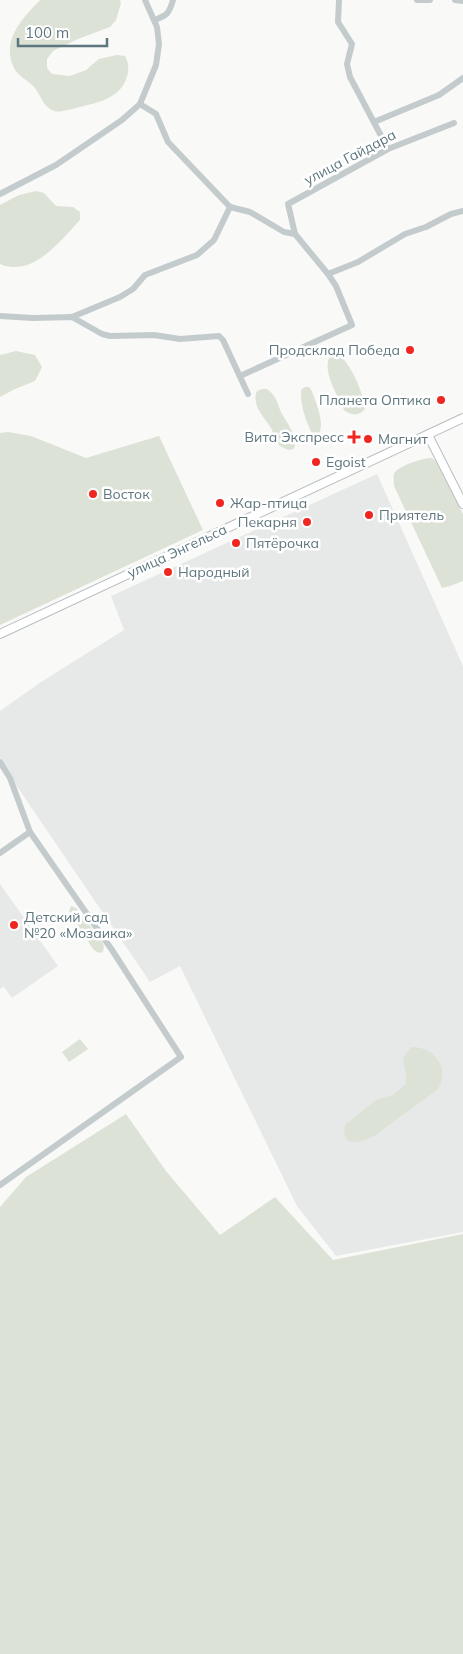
<svg xmlns="http://www.w3.org/2000/svg" width="463" height="1654" font-family="Mulish,sans-serif">
  <style>
    .built { fill: #e7e9e8 }
    .green { fill: #dde2d7 }
    .lines { fill: none; stroke-linecap: round; stroke-linejoin: round }
    .major-casing { stroke: #b7bec1; stroke-width: 10 }
    .minor { stroke: #c4cbcd; stroke-width: 6 }
    .major { stroke: #fff; stroke-width: 8 }
    .poi-dot { fill: #f02720; stroke: #fff; stroke-width: 2 }
    .labels { text-anchor: middle; dominant-baseline: central; stroke-width: 5; stroke-linejoin: round; paint-order: stroke }
    .street-label { font-size: 14px; fill: #5e767e; stroke: #fff }
    .poi-label { font-size: 14px; fill: #5e767e; stroke: #fff; text-anchor: start }
  </style>
  <rect width="100%" height="100%" fill="#f9f9f7"/>
  <g class="built">
    <path d="M377 474 463 666V1232L336 1256 297 1206 180 966 150 982 18 788 0 757V711L41 682 124 630 111 596Z"/>
    <path d="M0 884 58 966 12 998 4 987 0 989Z"/>
  </g>
  <g class="green">
    <path d="M40 0H120L121 3 116 20 110 27 78 39 53 51 47 59V68L52 74 70 76 86 70 99 59 117 55 125 56C130 66 129 72 125 82 116 100 95 103 76 108 70 109 60 113 54 111 44 108 41 96 35 88 29 81 20 77 15 70 0 41 21 20 40 0Z"/>
    <path d="M36 191 44 193 56 206 73 207 80 212V220C60 241 33 278 0 264V205L19 195Z"/>
    <path d="M16 351 35 355 42 367 35 381 15 389 0 397V355Z"/>
    <path d="M339 354C352 367 363 391 365 409 360 416 351 416 344 410 338 395 323 374 329 358Z"/>
    <path d="M305 387H309L312 391C316 404 326 424 318 436L313 435C306 422 300 405 301 390Z"/>
    <path d="M262 389H267C277 396 277 403 281 412 287 424 298 435 294 449L288 450 280 446C275 441 274 434 271 428 264 417 251 405 257 391Z"/>
    <path d="M8 432 31 436 86 458 159 436 203 530 0 625V433Z"/>
    <path d="M431 458 435 460 463 514V581L450 586 442 588 394 486C394 482 393 477 394 474 397 466 423 458 431 458Z"/>
    <path d="M71 906 76 908 103 943 104 948 102 953 97 952 93 949 71 915 69 911Z"/>
    <path d="M80 1039 88 1049 69 1062 62 1052Z"/>
    <path d="M411 1047C434 1046 451 1069 438 1089L374 1136 360 1142 348 1141 344 1134 345 1125 376 1100 393 1095 406 1084V1075L403 1058Z"/>
    <path d="M126 1114 166 1171 220 1235 275 1197 333 1260 463 1234V1654H0V1207L26 1177Z"/>
  </g>
  <g class="lines">
    <g class="major-casing">
      <g id="major">
        <path d="M428 435 463 504"/>
        <path d="M0 634 463 418"/>
      </g>
    </g>
    <g class="minor">
      <path d="M339 0 338 22 352 44 347 64 350 77 388 149"/>
      <path d="M417 0H430"/>
      <path d="M455 0 463 1"/>
      <path d="M155 20C167 15 169 14 173 0"/>
      <path d="M374 122 439 95 463 78"/>
      <path d="M0 194 56 165 122 120 140 104 156 65 159 44 157 27 145 0"/>
      <path d="M230 207 250 212 284 232 295 234"/>
      <path d="M328 274 358 262 405 234 426 227 451 214 463 211"/>
      <path d="M0 316 33 318 72 317 102 334 110 336 154 335 180 339 219 336 223 340 248 394"/>
      <path d="M72 317 120 297 133 289 145 275 197 255 214 240 230 207 168 142 156 114 140 104"/>
      <path d="M240 376 352 325 336 286 328 274 295 234 288 204 388 149 454 123"/>
      <path d="M0 762 10 778 30 832 112 950 181 1057 0 1185"/>
      <path d="M0 853 30 832"/>
    </g>
    <use href="#major" class="major"/>
  </g>
  <g class="poi-dot">
    <circle cx="410" cy="350" r="5"/>
    <circle cx="441" cy="400" r="5"/>
    <path d="M351.5 429.5h5v5h5v5h-5v5h-5v-5h-5v-5h5z"/>
    <circle cx="368" cy="439" r="5"/>
    <circle cx="316" cy="462" r="5"/>
    <circle cx="93" cy="494" r="5"/>
    <circle cx="220" cy="503" r="5"/>
    <circle cx="369" cy="515" r="5"/>
    <circle cx="307" cy="522" r="5"/>
    <circle cx="236" cy="543" r="5"/>
    <circle cx="168" cy="572" r="5"/>
    <circle cx="14" cy="925" r="5"/>
  </g>
  <g class="labels">
    <g class="street-label">
      <text transform="translate(350 157) rotate(-28)">улица Гайдара</text>
      <text transform="translate(177 551) rotate(-25)">улица Энгельса</text>
    </g>
    <g class="poi-label">
      <text x="400" y="350" text-anchor="end">Продсклад Победа</text>
      <text x="431" y="400" text-anchor="end">Планета Оптика</text>
      <text x="344" y="437" text-anchor="end">Вита Экспресс</text>
      <text x="378" y="439">Магнит</text>
      <text x="326" y="462">Egoist</text>
      <text x="103" y="494">Восток</text>
      <text x="230" y="503">Жар-птица</text>
      <text x="379" y="515">Приятель</text>
      <text x="297" y="522" text-anchor="end">Пекарня</text>
      <text x="246" y="543">Пятёрочка</text>
      <text x="178" y="572">Народный</text>
      <text x="24" y="917">Детский сад<tspan x="24" dy="16">№20 «Мозаика»</tspan></text>
    </g>
  </g>
  <path d="M18 38v8h89v-8" fill="none" stroke="#5e767e" stroke-width="2.5"/>
  <text x="25" y="38" font-size="15" fill="#5e767e" stroke="#ffffff" stroke-width="4" paint-order="stroke">100 m</text>
</svg>
